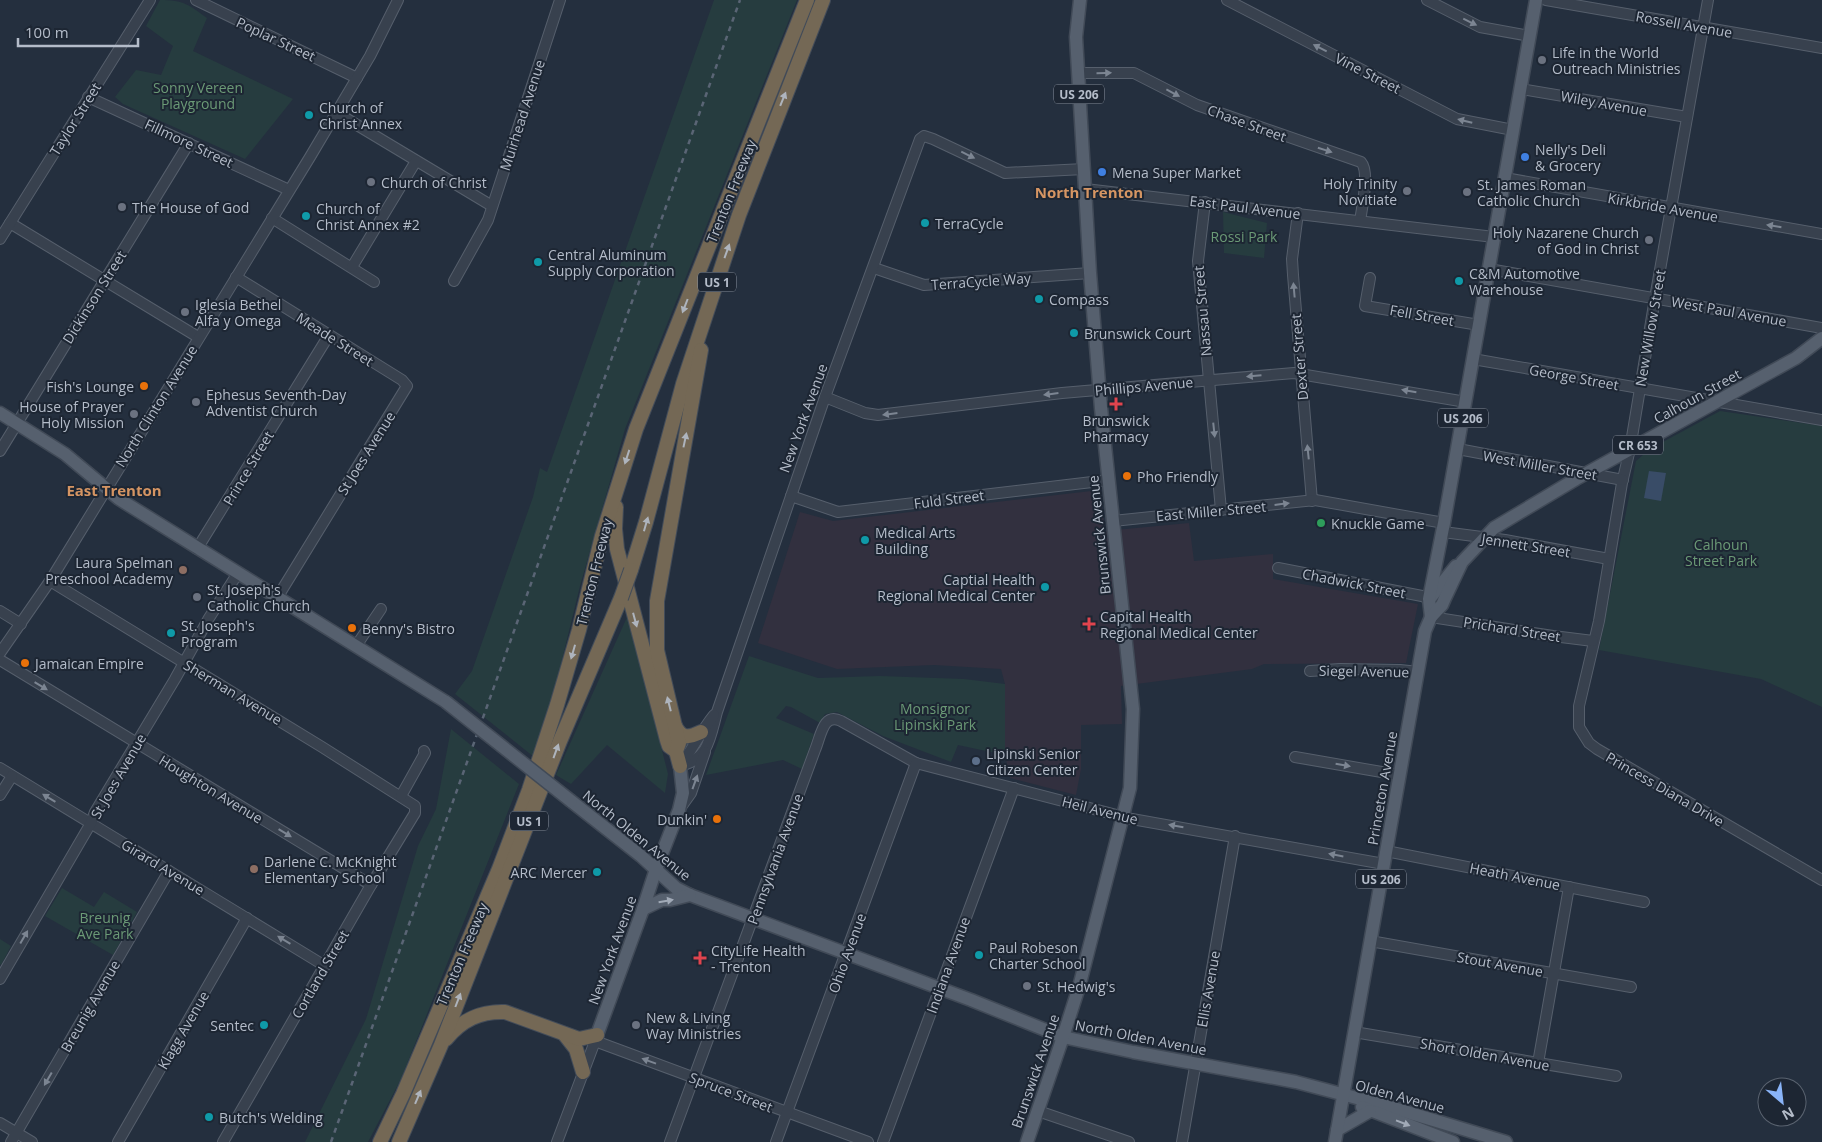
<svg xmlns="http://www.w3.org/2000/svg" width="1822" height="1142" font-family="'Open Sans',sans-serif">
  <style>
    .medical { fill: #32303f }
    .green { fill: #263c3f }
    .water { fill: #394c67 }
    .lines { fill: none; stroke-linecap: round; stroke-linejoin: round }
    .minor-casing { stroke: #565f6c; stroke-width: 12 }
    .major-casing { stroke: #414a57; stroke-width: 15 }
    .highway-casing { stroke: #434c59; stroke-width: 16 }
    .minor { stroke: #38414e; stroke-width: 10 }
    .major { stroke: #56606e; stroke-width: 12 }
    .highway { stroke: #746855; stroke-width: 14 }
    .rail { stroke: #5a6575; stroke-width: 2.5; stroke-dasharray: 5 5; stroke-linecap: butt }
    .major-bridge-casing { stroke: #414a57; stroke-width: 15; stroke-linecap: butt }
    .highway-bridge-casing { stroke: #434c59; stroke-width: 16; stroke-linecap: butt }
    .major-bridge { stroke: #56606e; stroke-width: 12 }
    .highway-bridge { stroke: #746855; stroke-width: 14 }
    .oneway { fill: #7c8592 }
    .oneway2 { fill: #aeb4bd }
    .oneway3 { fill: #a1aab7 }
    .worship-dot { fill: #6b7280; stroke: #1d2633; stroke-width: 2 }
    .culture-dot { fill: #0f9aa8; stroke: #1d2633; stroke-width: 2 }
    .shop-dot { fill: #3f7fe0; stroke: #1d2633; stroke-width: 2 }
    .food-dot { fill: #e8710a; stroke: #1d2633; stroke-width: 2 }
    .health-dot { fill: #e0444e; stroke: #1d2633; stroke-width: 2 }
    .leisure-dot { fill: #2e9e5b; stroke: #1d2633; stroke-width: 2 }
    .education-dot { fill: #8d6e63; stroke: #1d2633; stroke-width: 2 }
    .service-dot { fill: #5c6f8a; stroke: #1d2633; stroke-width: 2 }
    .labels { text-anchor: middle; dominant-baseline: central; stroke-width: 4; stroke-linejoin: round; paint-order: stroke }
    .shield { fill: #1d2633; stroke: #878f9c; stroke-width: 1 }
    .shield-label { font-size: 12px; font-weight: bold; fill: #b4bcc9 }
    .street-label { font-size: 14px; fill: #b4bcc9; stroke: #1d2633 }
    .poi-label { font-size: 14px; fill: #b4bcc9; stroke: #1d2633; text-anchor: start }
    .park-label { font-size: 14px; fill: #6b9a76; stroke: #1d2633 }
    .neighbourhood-label { font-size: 15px; font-weight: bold; fill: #d59563; stroke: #1d2633 }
  </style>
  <rect width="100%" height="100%" fill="#242f3e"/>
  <path class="medical" d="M1100 490 1105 531 1189 523 1194 561 1273 554V579L1418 604 1406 663 1264 664 1252 669 1121 686 1122 724 1081 725V769L1076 795 1010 778 1005 755V684L1001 669 934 665 837 669 758 643 800 512 833 521Z"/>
  <g class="green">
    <path d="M160 0C184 0 189 5 207 18L193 51 293 99 245 159 123 104 115 97 136 70 161 75 173 46 146 26Z"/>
    <path d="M714 0H797L625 429 580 586 549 713 534 757 455 694 472 671 533 497 540 468 547 472Z"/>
    <path d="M1223 212 1267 223 1264 258 1224 253Z"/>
    <path d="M1720 411 1822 426V707L1761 679 1599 650 1636 461 1650 449Z"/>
    <path d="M628 615 668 774 665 793 607 745 571 784 556 775Z"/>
    <path d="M749 656 818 678 880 676 964 679 1005 684V755L958 745 951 762 883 736 837 712 825 714 820 723 791 707 786 706 776 718 814 734 802 769 783 760 706 775Z"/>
    <path d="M451 729 519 784 401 1079 368 1142H305L366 1019 418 846 436 809Z"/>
    <path d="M62 888 94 907 104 892 137 912 113 955 45 916Z"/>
    <path d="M0 939 11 946 1 965 0 964Z"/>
  </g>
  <path class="water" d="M1649 471 1666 473 1661 501 1644 498Z"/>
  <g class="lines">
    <g class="minor-casing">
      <g id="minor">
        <path d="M196 0 357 78"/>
        <path d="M1227 0 1457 119 1513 130"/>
        <path d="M1427 0 1480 27 1530 36"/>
        <path d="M1546 0 1822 48"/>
        <path d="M1708 0 1655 298 1630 449 1622 483 1599 621 1579 706V727L1589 743 1597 749 1822 880"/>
        <path d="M1078 73H1134L1197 105 1361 162C1370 172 1362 207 1360 221"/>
        <path d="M1521 89 1687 117"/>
        <path d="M88 97 289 190"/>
        <path d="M337 113 492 206"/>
        <path d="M1505 178 1822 234"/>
        <path d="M1085 189 1494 237"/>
        <path d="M1205 202 1198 261 1221 510"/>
        <path d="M1298 213 1292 259 1293 275 1312 501"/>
        <path d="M272 218 374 282"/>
        <path d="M10 223 198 337"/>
        <path d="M0 239 150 0"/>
        <path d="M352 267 416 161"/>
        <path d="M874 268 924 285 1090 273"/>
        <path d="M1489 269 1822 328"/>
        <path d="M236 277 402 380 407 386 277 598"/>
        <path d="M1370 278 1365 306 1479 325"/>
        <path d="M454 281 488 220 560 0"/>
        <path d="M1473 359 1822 420"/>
        <path d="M825 397 865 413 878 415 1062 393 1294 373 1466 402"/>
        <path d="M1458 449 1623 480"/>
        <path d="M0 451 189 143"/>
        <path d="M791 496 838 512 1109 480"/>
        <path d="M1113 521 1315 500 1444 523"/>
        <path d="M1443 532 1505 540 1609 559"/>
        <path d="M197 549 329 335"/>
        <path d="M1278 568 1422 596 1429 599"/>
        <path d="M50 581 322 747 415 806V813L371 885 223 1142"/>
        <path d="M0 611 21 624"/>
        <path d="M1431 617 1553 636 1593 641"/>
        <path d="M356 646 381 609"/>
        <path d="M0 653 50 581 310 157 370 56 398 0"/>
        <path d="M0 660 371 885"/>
        <path d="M1310 671 1340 669 1400 670 1418 672"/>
        <path d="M1295 757 1399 775"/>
        <path d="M680 766C709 759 710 738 717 712L825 397 920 139 924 136 933 139 1005 173 1084 169"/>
        <path d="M680 766C692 750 701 731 714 715"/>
        <path d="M0 768 325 966"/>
        <path d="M0 795 12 776"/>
        <path d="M401 796 425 753 424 751"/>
        <path d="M681 807 691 793 705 752"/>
        <path d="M1386 851 1644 902"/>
        <path d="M1370 941 1631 987"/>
        <path d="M0 979 91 823 95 812 175 679 209 618 238 573"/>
        <path d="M1354 1032 1616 1076"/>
        <path d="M595 1041 868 1142"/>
        <path d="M1538 1063 1569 887"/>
        <path d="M1038 1111 1129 1142"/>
        <path d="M0 1123 32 1142"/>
        <path d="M11 1142 169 871"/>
        <path d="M118 1142 247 918"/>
        <path d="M557 1142 597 1036"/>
        <path d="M670 1142 815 750C821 736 823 712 841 721L916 763 1132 819 1384 864"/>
        <path d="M776 1142 916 763"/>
        <path d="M883 1142 1014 788"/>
        <path d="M1182 1142 1235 836"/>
      </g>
    </g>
    <g class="major-casing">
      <g id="major">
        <path d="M0 413 65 454 119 499 446 702"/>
        <path d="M1431 597 1456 566"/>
        <path d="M1431 617 1429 599 1444 523 1536 0"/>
        <path d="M571 801 641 856 676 888 690 895 971 1000 1063 1037 1133 1052 1296 1082 1387 1106 1506 1142"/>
        <path d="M643 909 662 900H670L690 895"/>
        <path d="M597 1035 643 909 656 869 679 810 683 793 680 766"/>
        <path d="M1362 1107 1453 1142"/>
        <path d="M1337 1130 1370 1111"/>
        <path d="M1027 1142 1063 1037 1079 987 1130 788 1133 709 1101 408 1090 273 1076 37 1080 0"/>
        <path d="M1335 1142 1425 631 1431 617 1442 605 1445 598 1462 562 1494 528 1576 479 1796 358 1822 338"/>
      </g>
    </g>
    <g class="highway-casing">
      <g id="highway">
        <path d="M616 507 615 529 617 549 667 740 669 746 676 751"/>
        <path d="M631 570 646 522 683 384 739 215 823 0"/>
        <path d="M675 726C682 739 688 738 701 732"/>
        <path d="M680 766 676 751 679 743 657 650V601L701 350"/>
        <path d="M565 1035 576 1049 583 1072"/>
        <path d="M446 1039C462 1020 480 1011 505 1012L579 1039 597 1035"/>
        <path d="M380 1142 403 1094 499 869 529 790 557 705 579 630 602 536 636 429 807 0"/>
        <path d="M399 1142 441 1045 560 741 621 598"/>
      </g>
    </g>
    <use href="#minor" class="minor"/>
    <use href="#major" class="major"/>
    <use href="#highway" class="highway"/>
    <path class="rail" d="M331 1142 740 0"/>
    <g class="major-bridge-casing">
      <path id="major-bridge" d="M446 702 571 801"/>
    </g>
    <g class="highway-bridge-casing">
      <path id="highway-bridge" d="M621 598 631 570"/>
    </g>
    <use href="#major-bridge" class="major-bridge"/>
    <use href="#highway-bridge" class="highway-bridge"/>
  </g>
  <defs><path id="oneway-solid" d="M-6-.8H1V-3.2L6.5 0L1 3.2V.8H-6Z" transform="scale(1.25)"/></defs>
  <g class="oneway">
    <use href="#oneway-solid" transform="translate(1470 22) rotate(26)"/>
    <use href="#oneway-solid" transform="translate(1320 48) rotate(-153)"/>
    <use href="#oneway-solid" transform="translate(1104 73) rotate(-1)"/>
    <use href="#oneway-solid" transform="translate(1173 93) rotate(28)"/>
    <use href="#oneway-solid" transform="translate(1465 121) rotate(-166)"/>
    <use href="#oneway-solid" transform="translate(1325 150) rotate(18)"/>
    <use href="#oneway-solid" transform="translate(968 155) rotate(26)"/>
    <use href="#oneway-solid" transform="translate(1774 226) rotate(-171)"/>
    <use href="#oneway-solid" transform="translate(1294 290) rotate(-95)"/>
    <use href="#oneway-solid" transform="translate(1254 376) rotate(175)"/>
    <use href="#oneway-solid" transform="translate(1409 391) rotate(-170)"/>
    <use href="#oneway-solid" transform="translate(1051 394) rotate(173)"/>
    <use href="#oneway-solid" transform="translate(890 414) rotate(173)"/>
    <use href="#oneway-solid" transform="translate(1214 430) rotate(84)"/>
    <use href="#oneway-solid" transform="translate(1308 452) rotate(-96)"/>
    <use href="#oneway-solid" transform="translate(1282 504) rotate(-7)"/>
    <use href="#oneway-solid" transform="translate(41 686) rotate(31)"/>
    <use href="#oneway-solid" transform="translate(1343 765) rotate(10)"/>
    <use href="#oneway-solid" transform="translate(695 782) rotate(-70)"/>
    <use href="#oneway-solid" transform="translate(49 798) rotate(-149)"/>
    <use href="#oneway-solid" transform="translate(1176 826) rotate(-170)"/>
    <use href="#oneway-solid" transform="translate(285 833) rotate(31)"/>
    <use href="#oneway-solid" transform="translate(1336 855) rotate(-169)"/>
    <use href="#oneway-solid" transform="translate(24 937) rotate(-60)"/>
    <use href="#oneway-solid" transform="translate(284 940) rotate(-149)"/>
    <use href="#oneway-solid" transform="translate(649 1061) rotate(-160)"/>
    <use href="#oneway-solid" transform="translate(48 1079) rotate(120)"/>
  </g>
  <g class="oneway2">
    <use href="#oneway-solid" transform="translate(783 99) rotate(-68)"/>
    <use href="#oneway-solid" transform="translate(727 251) rotate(-70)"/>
    <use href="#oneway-solid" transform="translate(685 306) rotate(111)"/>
    <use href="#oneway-solid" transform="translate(685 440) rotate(-78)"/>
    <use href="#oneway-solid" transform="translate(627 457) rotate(108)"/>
    <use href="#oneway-solid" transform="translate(646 524) rotate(-74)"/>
    <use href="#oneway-solid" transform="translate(635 620) rotate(75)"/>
    <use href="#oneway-solid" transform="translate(573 652) rotate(106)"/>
    <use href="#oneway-solid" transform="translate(669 704) rotate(-104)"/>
    <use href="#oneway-solid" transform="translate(556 751) rotate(-70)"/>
    <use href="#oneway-solid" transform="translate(458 1000) rotate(-69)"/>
    <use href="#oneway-solid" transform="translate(418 1097) rotate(-67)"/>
  </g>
  <g class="oneway3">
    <use href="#oneway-solid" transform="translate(666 901) rotate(-10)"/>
    <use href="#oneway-solid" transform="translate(1403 1123) rotate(21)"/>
  </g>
  <g class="worship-dot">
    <circle cx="1542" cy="60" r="5"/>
    <circle cx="371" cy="182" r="5"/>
    <circle cx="1407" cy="191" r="5"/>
    <circle cx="1467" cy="192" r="5"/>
    <circle cx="122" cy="207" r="5"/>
    <circle cx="1649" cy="240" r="5"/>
    <circle cx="185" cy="312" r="5"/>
    <circle cx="196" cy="402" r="5"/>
    <circle cx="134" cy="414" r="5"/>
    <circle cx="197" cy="597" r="5"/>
    <circle cx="1027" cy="986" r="5"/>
    <circle cx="636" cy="1025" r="5"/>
  </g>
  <g class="culture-dot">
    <circle cx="309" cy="115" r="5"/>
    <circle cx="306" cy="216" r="5"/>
    <circle cx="925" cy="223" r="5"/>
    <circle cx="538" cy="262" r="5"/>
    <circle cx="1459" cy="281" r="5"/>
    <circle cx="1039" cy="299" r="5"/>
    <circle cx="1074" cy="333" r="5"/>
    <circle cx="865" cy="540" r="5"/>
    <circle cx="1045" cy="587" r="5"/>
    <circle cx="171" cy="633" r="5"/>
    <circle cx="597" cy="872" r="5"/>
    <circle cx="979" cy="955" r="5"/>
    <circle cx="264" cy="1025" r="5"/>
    <circle cx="209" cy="1117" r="5"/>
  </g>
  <g class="shop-dot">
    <circle cx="1525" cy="157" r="5"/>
    <circle cx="1102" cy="172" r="5"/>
  </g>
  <g class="food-dot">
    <circle cx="144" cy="386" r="5"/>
    <circle cx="1127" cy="476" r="5"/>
    <circle cx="352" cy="628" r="5"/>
    <circle cx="25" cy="663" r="5"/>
    <circle cx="717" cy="819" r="5"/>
  </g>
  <g class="health-dot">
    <path d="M1113.5 396.5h5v5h5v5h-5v5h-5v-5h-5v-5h5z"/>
    <path d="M1086.5 616.5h5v5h5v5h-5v5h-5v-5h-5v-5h5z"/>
    <path d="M697.5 950.5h5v5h5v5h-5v5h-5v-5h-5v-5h5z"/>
  </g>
  <circle class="leisure-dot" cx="1321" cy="523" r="5"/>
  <g class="education-dot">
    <circle cx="183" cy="570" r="5"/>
    <circle cx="254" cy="869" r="5"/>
  </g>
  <circle class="service-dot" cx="976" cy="761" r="5"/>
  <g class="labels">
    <g class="shield">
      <rect x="1054" y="84.5" width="50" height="19" rx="4"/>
      <rect x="698" y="272.5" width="38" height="19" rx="4"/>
      <rect x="1438" y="408.5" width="50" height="19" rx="4"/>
      <rect x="1613" y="435.5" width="50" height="19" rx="4"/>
      <rect x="510" y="811.5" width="38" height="19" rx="4"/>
      <rect x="1356" y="869.5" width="50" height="19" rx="4"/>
    </g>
    <g class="shield-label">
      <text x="1079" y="94">US 206</text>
      <text x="717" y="282">US 1</text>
      <text x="1463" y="418">US 206</text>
      <text x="1638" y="445">CR 653</text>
      <text x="529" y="821">US 1</text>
      <text x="1381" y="879">US 206</text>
    </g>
    <g class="street-label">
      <text transform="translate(1684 24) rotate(10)">Rossell Avenue</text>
      <text transform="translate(276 39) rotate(25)">Poplar Street</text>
      <text transform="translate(1368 73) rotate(27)">Vine Street</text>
      <text transform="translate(1604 103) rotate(10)">Wiley Avenue</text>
      <text transform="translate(522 115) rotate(-72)">Muirhead Avenue</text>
      <text transform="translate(75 119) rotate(-58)">Taylor Street</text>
      <text transform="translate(1247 123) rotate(20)">Chase Street</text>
      <text transform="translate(189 143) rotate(25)">Fillmore Street</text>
      <text transform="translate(731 191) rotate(-68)">Trenton Freeway</text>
      <text transform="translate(1245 207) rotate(7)">East Paul Avenue</text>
      <text transform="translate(1663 207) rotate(10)">Kirkbride Avenue</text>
      <text transform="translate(981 281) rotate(-4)">TerraCycle Way</text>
      <text transform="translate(94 297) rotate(-58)">Dickinson Street</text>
      <text transform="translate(1202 311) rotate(-95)">Nassau Street</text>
      <text transform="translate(1729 311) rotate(10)">West Paul Avenue</text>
      <text transform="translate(1422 315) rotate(10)">Fell Street</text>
      <text transform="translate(1650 328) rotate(-80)">New Willow Street</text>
      <text transform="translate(335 339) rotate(32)">Meade Street</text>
      <text transform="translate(1299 357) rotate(-95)">Dexter Street</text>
      <text transform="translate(1574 377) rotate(10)">George Street</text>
      <text transform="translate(1144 386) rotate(-5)">Phillips Avenue</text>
      <text transform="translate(1697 396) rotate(-29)">Calhoun Street</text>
      <text transform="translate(156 406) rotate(-58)">North Clinton Avenue</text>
      <text transform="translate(803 418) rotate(-70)">New York Avenue</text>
      <text transform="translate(366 453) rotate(-58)">St Joes Avenue</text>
      <text transform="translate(1540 465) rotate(10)">West Miller Street</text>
      <text transform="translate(248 468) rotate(-59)">Prince Street</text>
      <text transform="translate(949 499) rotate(-7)">Fuld Street</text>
      <text transform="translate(1211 511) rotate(-5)">East Miller Street</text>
      <text transform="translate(1099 535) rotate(-96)">Brunswick Avenue</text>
      <text transform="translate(1526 545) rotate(9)">Jennett Street</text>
      <text transform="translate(594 572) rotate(-76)">Trenton Freeway</text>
      <text transform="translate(1354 583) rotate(11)">Chadwick Street</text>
      <text transform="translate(1512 629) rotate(9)">Prichard Street</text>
      <text transform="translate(1364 671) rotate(1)">Siegel Avenue</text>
      <text transform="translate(233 692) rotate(31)">Sherman Avenue</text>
      <text transform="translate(118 776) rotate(-60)">St Joes Avenue</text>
      <text transform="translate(1382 788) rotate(-80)">Princeton Avenue</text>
      <text transform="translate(211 789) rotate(31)">Houghton Avenue</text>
      <text transform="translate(1665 789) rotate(30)">Princess Diana Drive</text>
      <text transform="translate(1100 810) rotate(14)">Heil Avenue</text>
      <text transform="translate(637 835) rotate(39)">North Olden Avenue</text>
      <text transform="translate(775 859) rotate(-70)">Pennsylvania Avenue</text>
      <text transform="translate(163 867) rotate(31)">Girard Avenue</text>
      <text transform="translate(1515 876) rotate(11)">Heath Avenue</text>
      <text transform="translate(612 950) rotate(-70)">New York Avenue</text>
      <text transform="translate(847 953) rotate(-70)">Ohio Avenue</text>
      <text transform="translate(462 954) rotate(-67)">Trenton Freeway</text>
      <text transform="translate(1500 964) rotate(10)">Stout Avenue</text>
      <text transform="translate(948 965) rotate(-70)">Indiana Avenue</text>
      <text transform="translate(320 974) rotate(-60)">Cortland Street</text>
      <text transform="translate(1208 989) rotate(-80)">Ellis Avenue</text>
      <text transform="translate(90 1006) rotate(-60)">Breunig Avenue</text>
      <text transform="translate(183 1030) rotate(-60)">Klagg Avenue</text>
      <text transform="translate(1141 1037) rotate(11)">North Olden Avenue</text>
      <text transform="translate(1485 1054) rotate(10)">Short Olden Avenue</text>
      <text transform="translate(1035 1071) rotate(-71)">Brunswick Avenue</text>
      <text transform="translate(731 1092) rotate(21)">Spruce Street</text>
      <text transform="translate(1400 1096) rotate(15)">Olden Avenue</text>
    </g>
    <g class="poi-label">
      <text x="1552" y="52">Life in the World<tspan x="1552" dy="16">Outreach Ministries</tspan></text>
      <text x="319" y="107">Church of<tspan x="319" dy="16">Christ Annex</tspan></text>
      <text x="1535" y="149">Nelly's Deli<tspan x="1535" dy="16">&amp; Grocery</tspan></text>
      <text x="1112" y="172">Mena Super Market</text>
      <text x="381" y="182">Church of Christ</text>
      <text x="1397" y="183" text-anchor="end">Holy Trinity<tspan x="1397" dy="16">Novitiate</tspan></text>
      <text x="1477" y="184">St. James Roman<tspan x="1477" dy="16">Catholic Church</tspan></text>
      <text x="132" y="207">The House of God</text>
      <text x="316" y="208">Church of<tspan x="316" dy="16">Christ Annex #2</tspan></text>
      <text x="935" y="223">TerraCycle</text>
      <text x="1639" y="232" text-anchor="end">Holy Nazarene Church<tspan x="1639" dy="16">of God in Christ</tspan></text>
      <text x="548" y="254">Central Aluminum<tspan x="548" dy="16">Supply Corporation</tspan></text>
      <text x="1469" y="273">C&amp;M Automotive<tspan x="1469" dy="16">Warehouse</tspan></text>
      <text x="1049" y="299">Compass</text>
      <text x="195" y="304">Iglesia Bethel<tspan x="195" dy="16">Alfa y Omega</tspan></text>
      <text x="1084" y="333">Brunswick Court</text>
      <text x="134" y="386" text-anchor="end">Fish's Lounge</text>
      <text x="206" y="394">Ephesus Seventh-Day<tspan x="206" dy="16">Adventist Church</tspan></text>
      <text x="124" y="406" text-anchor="end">House of Prayer<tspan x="124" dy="16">Holy Mission</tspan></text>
      <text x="1116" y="420" text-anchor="middle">Brunswick<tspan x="1116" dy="16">Pharmacy</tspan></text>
      <text x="1137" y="476">Pho Friendly</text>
      <text x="1331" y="523">Knuckle Game</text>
      <text x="875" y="532">Medical Arts<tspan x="875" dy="16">Building</tspan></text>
      <text x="173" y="562" text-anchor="end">Laura Spelman<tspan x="173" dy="16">Preschool Academy</tspan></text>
      <text x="1035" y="579" text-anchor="end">Captial Health<tspan x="1035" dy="16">Regional Medical Center</tspan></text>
      <text x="207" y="589">St. Joseph's<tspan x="207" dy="16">Catholic Church</tspan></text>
      <text x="1100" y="616">Capital Health<tspan x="1100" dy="16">Regional Medical Center</tspan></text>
      <text x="181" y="625">St. Joseph's<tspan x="181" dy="16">Program</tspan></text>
      <text x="362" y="628">Benny's Bistro</text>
      <text x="35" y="663">Jamaican Empire</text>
      <text x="986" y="753">Lipinski Senior<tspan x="986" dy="16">Citizen Center</tspan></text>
      <text x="707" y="819" text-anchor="end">Dunkin'</text>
      <text x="264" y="861">Darlene C. McKnight<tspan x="264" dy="16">Elementary School</tspan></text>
      <text x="587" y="872" text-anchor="end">ARC Mercer</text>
      <text x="989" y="947">Paul Robeson<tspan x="989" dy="16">Charter School</tspan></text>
      <text x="711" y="950">CityLife Health<tspan x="711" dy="16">- Trenton</tspan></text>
      <text x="1037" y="986">St. Hedwig's</text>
      <text x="646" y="1017">New &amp; Living<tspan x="646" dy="16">Way Ministries</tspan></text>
      <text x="254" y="1025" text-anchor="end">Sentec</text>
      <text x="219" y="1117">Butch's Welding</text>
    </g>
    <g class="park-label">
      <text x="198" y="87">Sonny Vereen<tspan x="198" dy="16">Playground</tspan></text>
      <text x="1244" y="236">Rossi Park</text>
      <text x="1721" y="544">Calhoun<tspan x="1721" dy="16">Street Park</tspan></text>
      <text x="935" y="708">Monsignor<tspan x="935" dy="16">Lipinski Park</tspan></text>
      <text x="105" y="917">Breunig<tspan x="105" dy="16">Ave Park</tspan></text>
    </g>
    <g class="neighbourhood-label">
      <text x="1089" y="192">North Trenton</text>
      <text x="114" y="490">East Trenton</text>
    </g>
  </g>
  <g transform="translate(1782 1102) rotate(152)"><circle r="24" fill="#1d2633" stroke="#59626f"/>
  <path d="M0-4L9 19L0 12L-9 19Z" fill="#8ab4f8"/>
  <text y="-8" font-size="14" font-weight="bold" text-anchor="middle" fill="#b4bcc9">N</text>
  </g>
  <path d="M18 38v8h120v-8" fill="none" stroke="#b4bcc9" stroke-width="2.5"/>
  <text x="25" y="38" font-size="15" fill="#b4bcc9" stroke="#1d2633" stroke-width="4" paint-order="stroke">100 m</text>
</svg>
